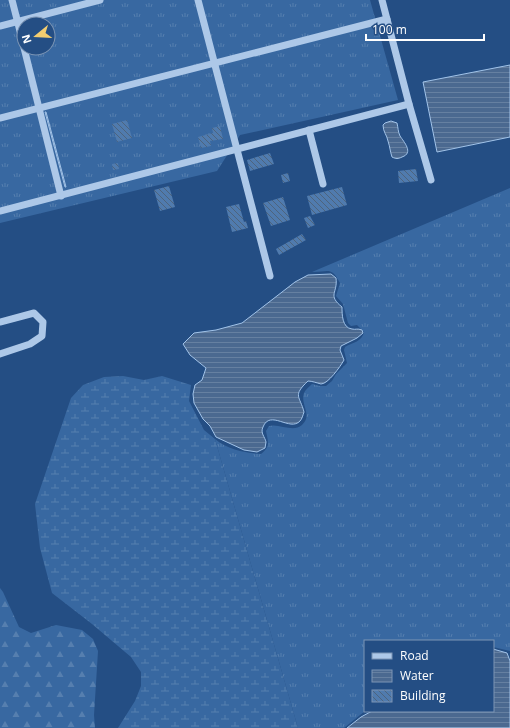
<svg xmlns="http://www.w3.org/2000/svg" width="510" height="728" font-family="'Open Sans',sans-serif">
  <style>
    .grass { fill: url(#grass-tufts); fill-rule: evenodd }
    .forest { fill: url(#forest-firs) }
    .wetland { fill: url(#wetland-marsh) }
    .water { fill: url(#water-rules); stroke: #a1c3e9 }
    .building { fill: url(#building-back-hatch) }
    .lines { fill: none; stroke-linecap: round; stroke-linejoin: round }
    .minor { stroke: #adc8e8; stroke-width: 7 }
  </style>
  <defs>
    <pattern id="grass-tufts" width="24" height="20" patternUnits="userSpaceOnUse"><rect width="24" height="20" fill="#3868a1"/><path d="M3 7l-1-3M5 7V3M7 7l1-3M15 17l-1-3M17 17v-4M19 17l1-3" fill="none" stroke="#567faf"/></pattern>
    <pattern id="forest-firs" width="22" height="20" patternUnits="userSpaceOnUse"><rect width="22" height="20" fill="#3868a1"/><path d="M5 1l3.5 6h-7zM16 11l3.5 6h-7z" fill="#567faf"/></pattern>
    <pattern id="wetland-marsh" width="20" height="14" patternUnits="userSpaceOnUse"><rect width="20" height="14" fill="#3868a1"/><path d="M1 5h8M5 5V1M11 12h8M15 12V8" fill="none" stroke="#567faf"/></pattern>
    <pattern id="water-rules" width="6" height="5" patternUnits="userSpaceOnUse"><rect width="6" height="5" fill="#4b6990"/><path d="M0 2.5h6" fill="none" stroke="#6680a1"/></pattern>
    <pattern id="building-back-hatch" width="6" height="6" patternUnits="userSpaceOnUse"><rect width="6" height="6" fill="#507bae"/><path d="M-1 5l2 2M0 0l6 6M5-1l2 2" fill="none" stroke="#4e647d"/></pattern>
  </defs>
  <rect width="100%" height="100%" fill="#244e84"/>
  <g class="grass">
    <path d="M0 0H370L398 100 240 135 217 171 0 223ZM24 24H48V48H24Z"/>
    <path d="M510 188V651L493 647V641L486 640 365 641V711L344 728H298L215 439C228 450 246 453 261 454 271 446 268 442 266 431L269 426C279 423 293 433 302 425 313 415 300 405 304 393 305 390 309 387 312 384L320 386H326L332 381 336 374 347 363 344 350 345 347C353 342 362 342 364 332L357 325 351 326 348 323 343 304 336 296 340 283C331 266 329 272 312 272Z"/>
  </g>
  <path class="forest" d="M0 588 3 592 19 627 31 633 56 625 82 630 93 639 98 651 94 715 95 728H0Z"/>
  <path class="wetland" d="M123 376 144 380 162 376 191 385 189 401 204 430 215 439 298 728H118L135 701 141 686V672L131 657 92 624 52 593 40 548 35 504 71 398 83 385 104 377Z"/>
  <g class="water">
    <path d="M510 65V137L437 152 423 82Z"/>
    <path d="M45 112H46L66 187H65Z"/>
    <path d="M391 121 397 123C398 127 398 132 400 136 404 142 414 153 402 157 398 159 396 159 392 157 390 151 390 147 388 141 387 135 383 132 383 125L385 123Z"/>
    <path d="M331 274 336 278C338 293 327 295 342 307 342 314 342 328 352 329 356 330 357 328 362 330L363 333 357 338 341 346 340 350 344 360C340 367 328 384 321 384 317 383 312 381 308 381 292 396 300 396 304 412 303 415 302 419 300 421 290 432 270 409 263 427 260 433 265 437 266 442 266 444 265 446 265 448L257 452 244 450 216 437 210 426 203 419 194 403 193 394 195 385 202 380 206 368 190 355 183 344 194 333 216 330 242 323 295 282 308 275Z"/>
    <path d="M493 649 507 653 510 661V728H347L361 717 372 711H493Z"/>
  </g>
  <g class="building">
    <path d="M127 120 132 138 117 142 112 124Z"/>
    <path d="M220 126 223 139 210 141 211 146 201 148 198 137 213 133 212 128Z"/>
    <path d="M270 153 274 164 250 171 247 160Z"/>
    <path d="M118 163 119 169 113 170 112 164Z"/>
    <path d="M416 169 418 181 399 183 398 171Z"/>
    <path d="M288 173 290 181 283 183 281 175Z"/>
    <path d="M169 186 175 207 160 211 154 190Z"/>
    <path d="M342 187 347 205 312 215 307 196Z"/>
    <path d="M283 197 290 220 271 226 263 203Z"/>
    <path d="M239 204 244 222 246 221 248 228 232 232 226 207Z"/>
    <path d="M310 216 315 225 308 228 304 218Z"/>
    <path d="M302 234 306 240 279 255 276 249Z"/>
  </g>
  <g class="lines">
    <g class="minor">
      <path d="M12 0 24 47"/>
      <path d="M198 0 270 276"/>
      <path d="M382 0 409 104 431 180"/>
      <path d="M0 26 100 0"/>
      <path d="M24 48 61 196"/>
      <path d="M0 118 387 19"/>
      <path d="M309 130 323 184"/>
      <path d="M0 211 409 104"/>
      <path d="M0 322 34 313 43 322 42 336 30 344 0 354"/>
    </g>
  </g>
  <rect x="364" y="640" width="130" height="72" fill="#244e84" stroke="#7c95b5"/>
  <rect x="372" y="653" width="20" height="6" fill="#adc8e8" stroke="#7c95b5"/>
  <text x="400" y="660" font-size="12" fill="#ffffff">Road</text>
  <rect x="372" y="670" width="20" height="12" fill="url(#water-rules)" stroke="#7c95b5"/>
  <text x="400" y="680" font-size="12" fill="#ffffff">Water</text>
  <rect x="372" y="690" width="20" height="12" fill="url(#building-back-hatch)" stroke="#7c95b5"/>
  <text x="400" y="700" font-size="12" fill="#ffffff">Building</text>
  <g transform="translate(36 36) rotate(252)"><circle r="19" fill="#244e84" stroke="#7c95b5"/>
  <path d="M0-3L7 15L0 10L-7 15Z" fill="#f3cd70"/>
  <text y="-6" font-size="11" font-weight="bold" text-anchor="middle" fill="#ffffff">N</text>
  </g>
  <path d="M366 34v6h118v-6" fill="none" stroke="#ffffff" stroke-width="2"/>
  <text x="372" y="34" font-size="12" fill="#ffffff" stroke="#244e84" stroke-width="3" paint-order="stroke">100 m</text>
</svg>
